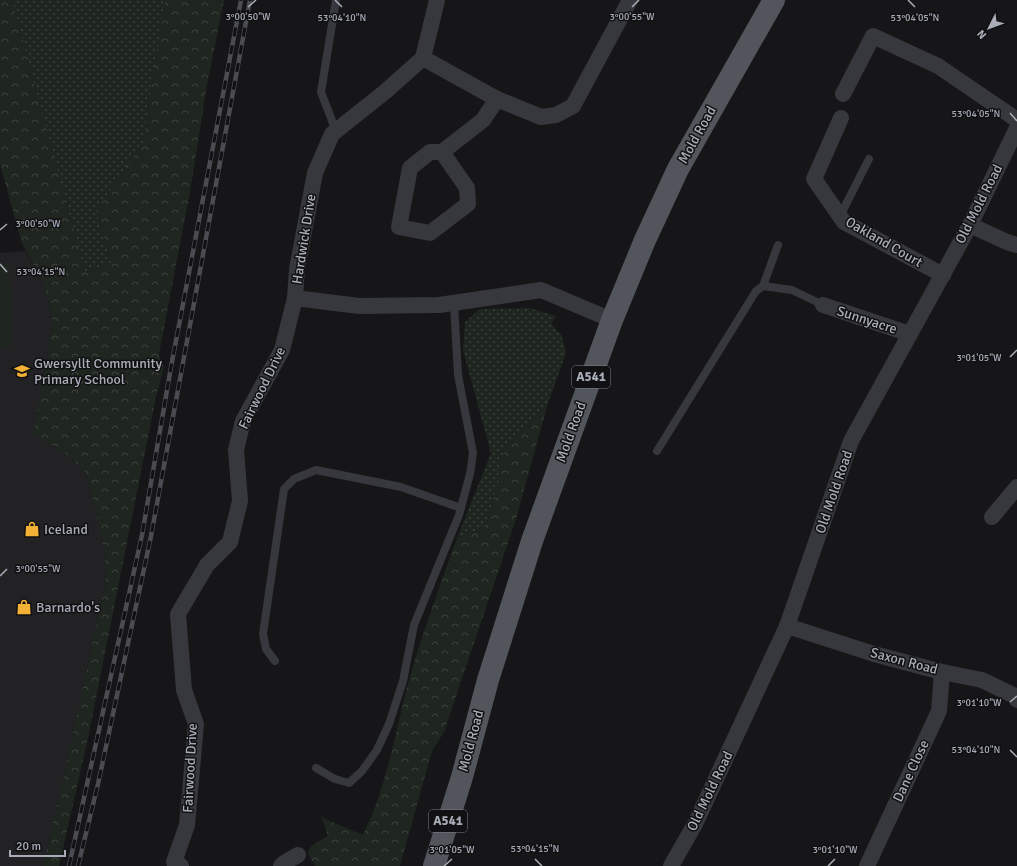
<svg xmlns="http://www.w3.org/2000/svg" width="1017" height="866" font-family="Signika,sans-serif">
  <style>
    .built { fill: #222225 }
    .grass { fill: url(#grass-dots) }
    .forest { fill: url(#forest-crowns) }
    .park { fill: #1e261f }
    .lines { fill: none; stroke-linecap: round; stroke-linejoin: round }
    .service { stroke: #37383d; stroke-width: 8 }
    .minor { stroke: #37383d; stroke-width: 16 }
    .primary { stroke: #53555c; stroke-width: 22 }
    .rail-casing { stroke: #4a4c52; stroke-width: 4.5 }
    .rail { stroke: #111113; stroke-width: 3; stroke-dasharray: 9; stroke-linecap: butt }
    .ticks { fill: none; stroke: #a8adb8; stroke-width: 1.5 }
    .labels { text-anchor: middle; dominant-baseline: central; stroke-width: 3; stroke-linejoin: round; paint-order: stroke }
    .shield { fill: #111113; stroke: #7b7e86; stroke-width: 1 }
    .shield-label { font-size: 13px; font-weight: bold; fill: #a8adb8 }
    .street-label { font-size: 14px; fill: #a8adb8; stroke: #111113 }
    .poi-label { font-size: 14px; fill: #a8adb8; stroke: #111113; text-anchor: start }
    .ticks-label { font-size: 10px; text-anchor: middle; fill: #a8adb8; stroke: #111113; stroke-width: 3; stroke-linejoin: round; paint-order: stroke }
  </style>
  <defs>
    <pattern id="grass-dots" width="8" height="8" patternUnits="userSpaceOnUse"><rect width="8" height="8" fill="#1e261f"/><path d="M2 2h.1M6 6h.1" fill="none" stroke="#3c433d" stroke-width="1.8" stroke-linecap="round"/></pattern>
    <pattern id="forest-crowns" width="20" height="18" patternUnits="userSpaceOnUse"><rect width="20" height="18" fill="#1e261f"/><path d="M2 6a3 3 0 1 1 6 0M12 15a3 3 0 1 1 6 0" fill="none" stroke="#3c433d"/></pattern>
  </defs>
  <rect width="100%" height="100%" fill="#161618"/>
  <path class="built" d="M25 251 44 284 53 322 33 434 65 453 85 471 102 535 106 571 105 585 62 785 43 866H0V253Z"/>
  <g class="grass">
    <path d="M12 0H165L143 143 96 211 112 264 84 272Z"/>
    <path d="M529 308 556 316 551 324 561 334 566 353 548 403 504 451 486 528 457 538 491 453 463 350 465 322 480 309Z"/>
  </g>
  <g class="forest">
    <path d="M0 0H12L85 272 112 264 96 211 143 143 165 0H224L207 85 190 192 159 354 164 367 156 397 88 738 59 866H43L62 785 105 585 106 571 102 535 85 471 65 453 33 434 53 322 44 284 22 244 0 164Z"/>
    <path d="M548 403 516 519 444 732 432 751 400 866H315L308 854 311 846 328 836 321 815 325 819 363 835C386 788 394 738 407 688 420 638 440 587 457 538L486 528 504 451Z"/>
  </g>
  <path class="park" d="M0 264H9L12 347H0Z"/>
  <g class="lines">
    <g class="service">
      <path d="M336 131 321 92 336 0"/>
      <path d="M840 216 869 159"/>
      <path d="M763 286 778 245"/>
      <path d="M657 451 756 291 763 286 792 290 823 305"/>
      <path d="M275 661 266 649 263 634 284 489 294 479 316 470 401 487 461 508"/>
      <path d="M316 768 335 779 349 783 362 771 377 750 389 724 403 681 414 625 459 515 470 474 473 453 458 375 454 303"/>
    </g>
    <g class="minor">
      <path d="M437 0 423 58 386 91 332 134 315 173 297 269 295 298 359 306 439 305 541 290 612 320"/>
      <path d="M423 58 497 99 541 117 556 115 573 106 630 0"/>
      <path d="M843 94 873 36 938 66 1017 120"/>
      <path d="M841 118 814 179 844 222 943 275"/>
      <path d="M442 152H430L410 168 399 227 430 233 468 204 467 188 442 152 483 120 497 99"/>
      <path d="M970 225 1007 242 1017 245"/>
      <path d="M823 305 910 334"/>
      <path d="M992 517 1017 487"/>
      <path d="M787 626 874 654 942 672 982 680 1015 696 1017 700"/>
      <path d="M181 866 174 862 187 825 196 724 184 690 178 614 207 565 230 542 240 501 236 450 243 421 282 350 295 298"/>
      <path d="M281 866 284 863 298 855"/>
      <path d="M671 866 695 824 787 626 851 441 970 225 1017 128"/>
      <path d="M867 866 939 711 942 672"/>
    </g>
    <path class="primary" d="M434 866 462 777 488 680 532 541 612 320 645 240 678 169 774 0"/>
    <g class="rail-casing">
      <g id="rail">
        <path d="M69 866 142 535 171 367 241 0"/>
        <path d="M78 866 98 784 151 536 250 0"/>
      </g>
    </g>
    <use href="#rail" class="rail"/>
  </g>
  <path class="ticks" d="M335 0 342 7M908 0 915 7M248 7 256 0M632 7 639 0M1010 113 1017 121M0 230 7 224M0 264 7 272M1010 357 1017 350M0 576 7 569M1010 702 1017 696M1010 750 1017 757M535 859 542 866M444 866 452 859M828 866 835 859"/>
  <defs>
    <g id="school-bare" transform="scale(1.2)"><path d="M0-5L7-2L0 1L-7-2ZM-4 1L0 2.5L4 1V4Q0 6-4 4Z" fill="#f2b134" stroke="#111113" stroke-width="2.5" paint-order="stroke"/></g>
    <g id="shop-bare" transform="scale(1.2)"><path d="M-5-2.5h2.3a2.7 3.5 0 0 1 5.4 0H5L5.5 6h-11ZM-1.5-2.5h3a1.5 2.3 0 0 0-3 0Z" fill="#f2b134" stroke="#111113" stroke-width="2.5" paint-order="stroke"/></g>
  </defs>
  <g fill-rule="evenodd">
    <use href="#school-bare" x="22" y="371"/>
    <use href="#shop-bare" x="32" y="529"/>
    <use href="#shop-bare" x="24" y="607"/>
  </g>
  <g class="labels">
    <g class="shield">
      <rect x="572" y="366" width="38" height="22" rx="3"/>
      <rect x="429" y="810" width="38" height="22" rx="3"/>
    </g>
    <g class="shield-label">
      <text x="591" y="377">A541</text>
      <text x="448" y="821">A541</text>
    </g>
    <g class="street-label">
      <text transform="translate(697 135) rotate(-61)">Mold Road</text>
      <text transform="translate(979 204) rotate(-63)">Old Mold Road</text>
      <text transform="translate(304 239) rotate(-81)">Hardwick Drive</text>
      <text transform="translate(884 242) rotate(30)">Oakland Court</text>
      <text transform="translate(867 320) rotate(18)">Sunnyacre</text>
      <text transform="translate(262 388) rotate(-64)">Fairwood Drive</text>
      <text transform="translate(571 432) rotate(-70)">Mold Road</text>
      <text transform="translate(834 492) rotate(-71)">Old Mold Road</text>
      <text transform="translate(904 661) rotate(15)">Saxon Road</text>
      <text transform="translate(471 741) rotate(-75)">Mold Road</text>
      <text transform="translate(190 768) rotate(-87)">Fairwood Drive</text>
      <text transform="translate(911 771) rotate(-65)">Dane Close</text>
      <text transform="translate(710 791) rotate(-64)">Old Mold Road</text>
    </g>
    <g class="poi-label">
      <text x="34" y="363">Gwersyllt Community<tspan x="34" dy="16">Primary School</tspan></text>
      <text x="44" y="529">Iceland</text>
      <text x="36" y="607">Barnardo's</text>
    </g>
  </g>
  <g class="ticks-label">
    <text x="248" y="20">3°00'50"W</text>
    <text x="632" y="20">3°00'55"W</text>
    <text x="342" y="21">53°04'10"N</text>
    <text x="915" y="21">53°04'05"N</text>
    <text x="976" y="117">53°04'05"N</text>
    <text x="38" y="227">3°00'50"W</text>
    <text x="41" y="275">53°04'15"N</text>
    <text x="979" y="361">3°01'05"W</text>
    <text x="38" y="572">3°00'55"W</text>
    <text x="979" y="706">3°01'10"W</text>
    <text x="976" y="753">53°04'10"N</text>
    <text x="535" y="852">53°04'15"N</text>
    <text x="452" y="853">3°01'05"W</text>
    <text x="835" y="853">3°01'10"W</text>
  </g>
  <g transform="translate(989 28) rotate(228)" stroke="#111113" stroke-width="3" paint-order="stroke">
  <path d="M0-3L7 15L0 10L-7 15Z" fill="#a8adb8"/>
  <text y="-6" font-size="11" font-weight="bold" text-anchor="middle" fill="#a8adb8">N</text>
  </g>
  <path d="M10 850v6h55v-6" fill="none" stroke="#a8adb8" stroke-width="2"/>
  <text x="16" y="850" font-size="12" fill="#a8adb8" stroke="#111113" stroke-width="3" paint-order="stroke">20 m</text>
</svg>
